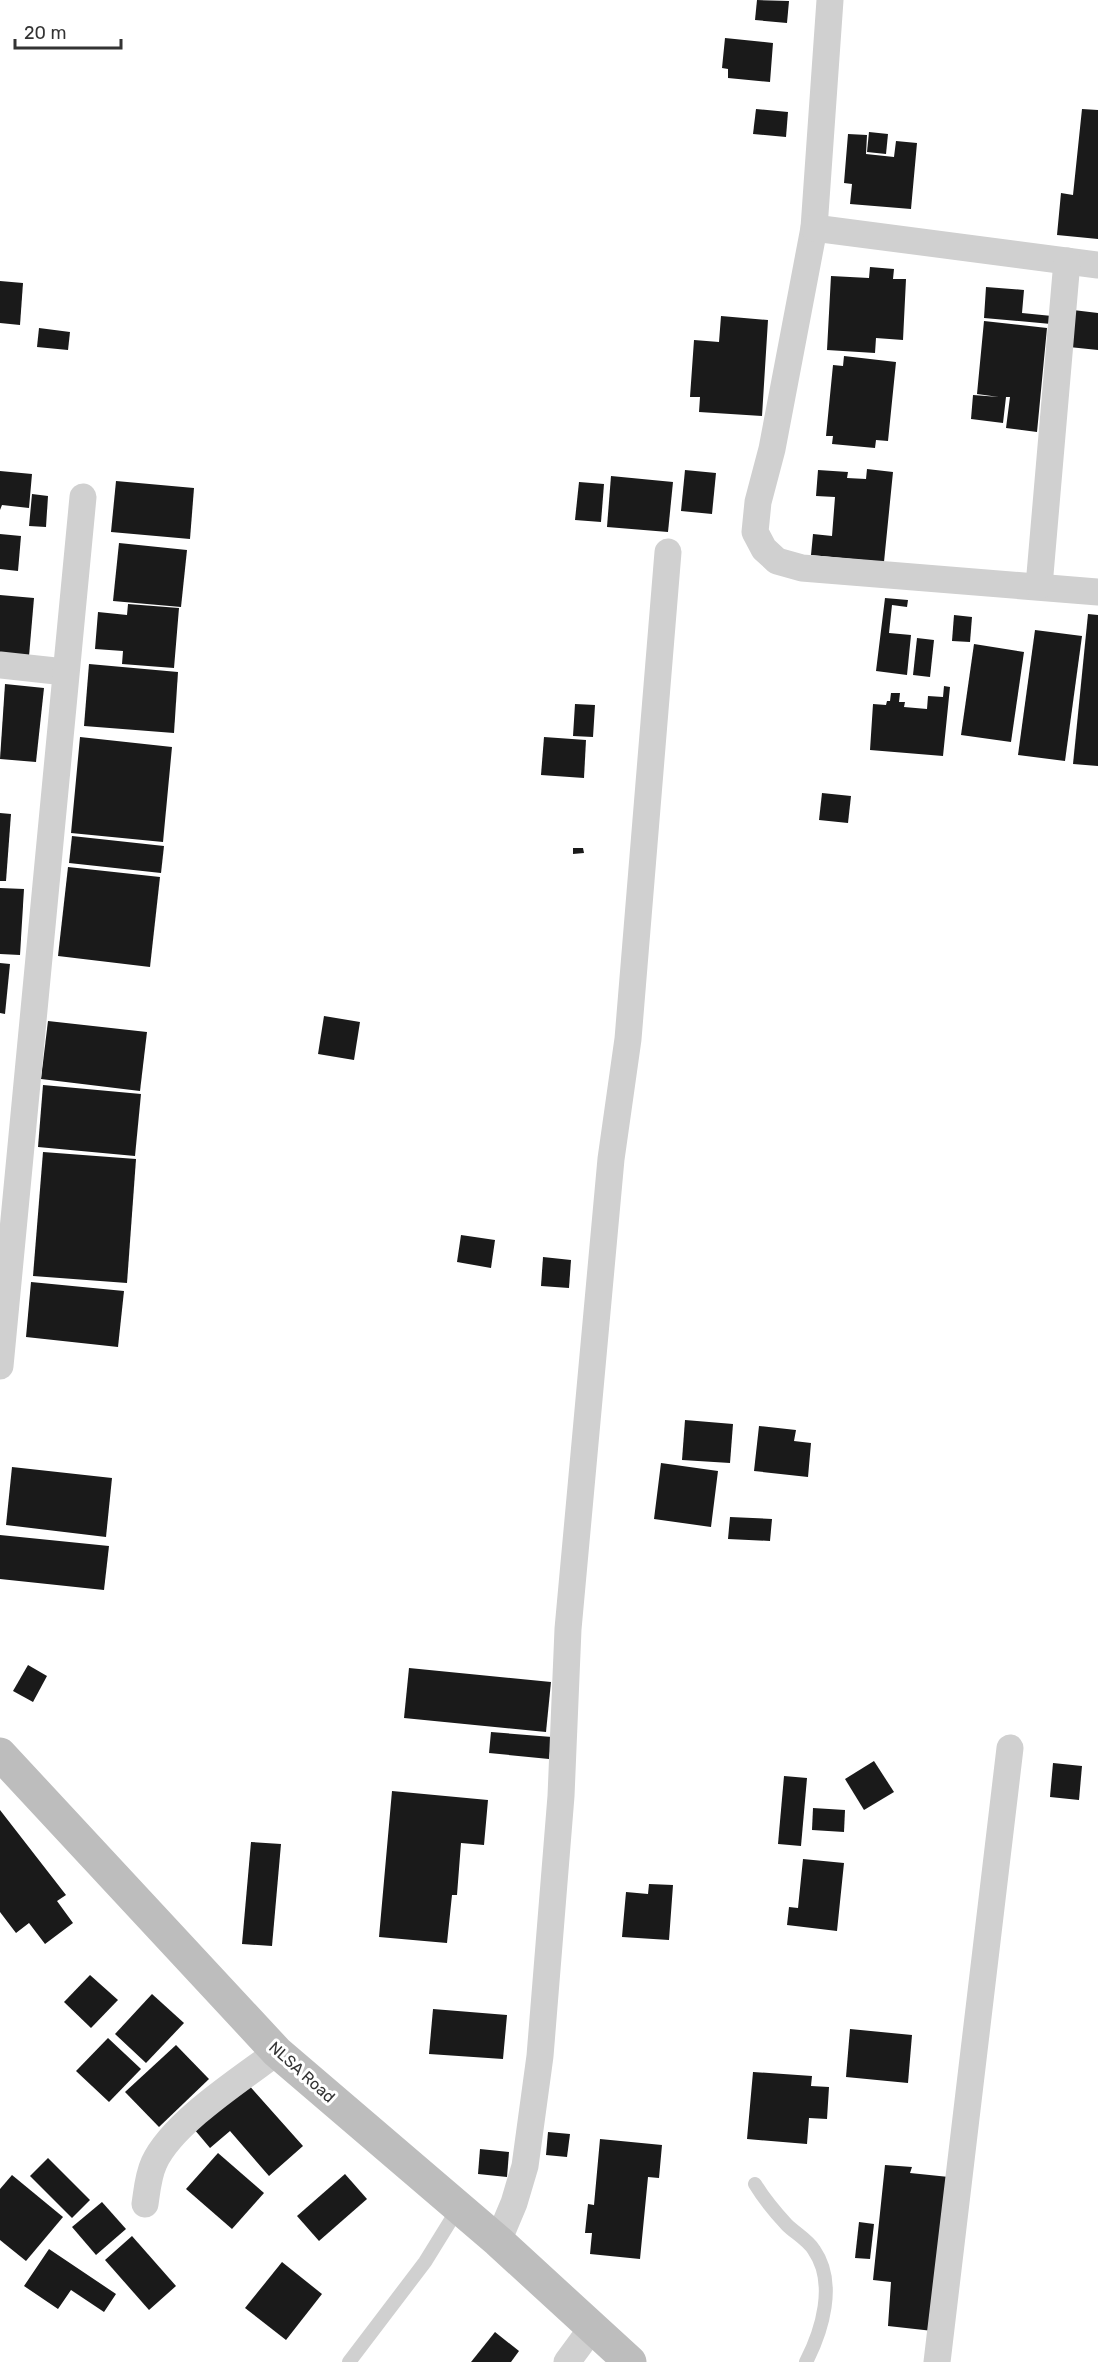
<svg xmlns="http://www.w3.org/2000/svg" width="1098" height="2362" font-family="Rubik,sans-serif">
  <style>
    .building { fill: #1a1a1a }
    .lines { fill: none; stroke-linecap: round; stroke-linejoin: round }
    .lane { stroke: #d0d0d0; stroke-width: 14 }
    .street { stroke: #d0d0d0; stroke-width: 27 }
    .secondary { stroke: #bdbdbd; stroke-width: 33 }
    .labels { text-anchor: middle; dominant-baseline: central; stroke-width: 6; stroke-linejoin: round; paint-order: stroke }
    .street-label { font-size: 16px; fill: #333; stroke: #fff }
  </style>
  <rect width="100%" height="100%" fill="#fff"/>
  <g class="building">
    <path d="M757 0 789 1 787 23 755 20Z"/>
    <path d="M725 38 773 43 770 82 728 78V69L722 68Z"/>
    <path d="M756 109 788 112 786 137 753 134Z"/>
    <path d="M1082 109 1098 110V239L1057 235 1061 193 1073 195Z"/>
    <path d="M869 132 888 134 886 154 867 152Z"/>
    <path d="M848 134 867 135 866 154 894 157 896 141 917 143 911 209 850 204 852 184 844 183Z"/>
    <path d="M870 267 894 269 893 279H906L903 340 876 338 875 353 827 350 831 276 869 278Z"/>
    <path d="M0 281 23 283 20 325 0 323Z"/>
    <path d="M986 287 1024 290 1022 313 1052 316 1051 324 984 318Z"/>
    <path d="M1073 310 1098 313V350L1069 347Z"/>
    <path d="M721 316 768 320 762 416 699 412 700 397H690L694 340 719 342Z"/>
    <path d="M984 321 1047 328 1037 432 1006 428 1010 397H1006L1003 423 971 419 973 395 999 397 977 394Z"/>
    <path d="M39 328 70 332 68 350 37 347Z"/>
    <path d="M844 356 896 362 888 441 876 440 875 448 832 444 833 436H826L833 365 843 366Z"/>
    <path d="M867 469 893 472 884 562 811 555 813 534 832 536 835 497 816 496 818 470 848 472 847 478 866 479Z"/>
    <path d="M685 470 716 473 712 514 681 511Z"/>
    <path d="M0 471 32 474 29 508 2 505 0 510Z"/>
    <path d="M611 476 673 482 668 532 607 527Z"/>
    <path d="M116 481 194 488 190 539 111 532Z"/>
    <path d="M579 482 604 484 601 522 575 520Z"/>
    <path d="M32 494 48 496 46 527 29 526Z"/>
    <path d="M0 534 21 536 18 571 0 569Z"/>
    <path d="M119 543 187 550 181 607 113 601Z"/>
    <path d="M0 595 34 598 29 656 0 653Z"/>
    <path d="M885 598 908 600 907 607 892 605 889 633 911 635 907 675 876 671Z"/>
    <path d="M128 604 179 608 174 668 122 664 123 651 95 649 98 612 127 615Z"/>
    <path d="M1088 614 1098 615V766L1073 764Z"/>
    <path d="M954 615 972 617 970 642 952 641Z"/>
    <path d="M1035 630 1082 636 1065 761 1018 755Z"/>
    <path d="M917 638 934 640 930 677 913 675Z"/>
    <path d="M974 644 1024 652 1011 742 961 735Z"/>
    <path d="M89 664 178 672 174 733 84 726Z"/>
    <path d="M5 684 44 688 36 762 0 759Z"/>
    <path d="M944 686 950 687 943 756 870 750 873 704 886 705 887 701H890L891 693H900L899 702H905L904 707 927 709 928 696 943 697Z"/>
    <path d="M575 704 595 705 593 737 573 736Z"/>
    <path d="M80 737 172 747 163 842 71 833Z"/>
    <path d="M544 737 586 740 584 778 541 775Z"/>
    <path d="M822 793 851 796 848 823 819 820Z"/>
    <path d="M0 813 11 814 6 881H0Z"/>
    <path d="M72 836 164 846 161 873 69 863Z"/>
    <path d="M573 848H583L584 853 573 854Z"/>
    <path d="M68 867 160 877 150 967 58 956Z"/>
    <path d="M0 888 24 889 20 955 0 954Z"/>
    <path d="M0 963 10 964 5 1014 0 1013Z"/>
    <path d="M324 1016 360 1022 354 1060 318 1054Z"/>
    <path d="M48 1021 147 1032 140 1091 41 1079Z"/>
    <path d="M43 1085 141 1094 135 1156 38 1147Z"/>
    <path d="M43 1152 136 1159 127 1283 33 1276Z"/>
    <path d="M461 1235 495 1240 491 1268 457 1262Z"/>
    <path d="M543 1257 571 1260 569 1288 541 1286Z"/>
    <path d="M31 1282 124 1291 118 1347 26 1337Z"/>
    <path d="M685 1420 733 1424 730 1463 682 1460Z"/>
    <path d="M759 1426 796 1430 794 1441 811 1443 808 1477 754 1471Z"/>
    <path d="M661 1463 718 1471 711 1527 654 1519Z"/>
    <path d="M12 1467 112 1478 106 1537 6 1525Z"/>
    <path d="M730 1517 772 1519 770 1541 728 1539Z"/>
    <path d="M0 1535 109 1546 104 1590 0 1579Z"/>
    <path d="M28 1665 47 1676 33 1702 13 1691Z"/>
    <path d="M409 1668 551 1682 546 1732 404 1718Z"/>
    <path d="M491 1732 552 1737 549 1759 489 1753Z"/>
    <path d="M874 1761 894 1792 864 1810 845 1779Z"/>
    <path d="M1053 1763 1082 1766 1079 1800 1050 1797Z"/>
    <path d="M784 1776 807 1778 801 1846 778 1844Z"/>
    <path d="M392 1791 488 1800 484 1845 461 1843 457 1895H452L447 1943 379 1937Z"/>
    <path d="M813 1808 845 1810 844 1832 812 1830Z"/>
    <path d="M0 1810 66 1895 57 1901 73 1923 45 1944 29 1923 16 1933 0 1912Z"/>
    <path d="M251 1842 281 1844 272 1946 242 1944Z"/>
    <path d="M803 1859 844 1863 837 1931 787 1925 789 1907 798 1908Z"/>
    <path d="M649 1884 673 1885 669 1940 622 1937 626 1892 648 1894Z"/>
    <path d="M90 1975 118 2000 91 2028 64 2002Z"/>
    <path d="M152 1994 184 2023 146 2063 115 2034Z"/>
    <path d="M433 2009 507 2015 503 2059 429 2054Z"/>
    <path d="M850 2029 912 2035 908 2083 846 2077Z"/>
    <path d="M108 2038 141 2069 109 2102 76 2071Z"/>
    <path d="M176 2045 209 2079 159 2127 125 2092Z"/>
    <path d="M753 2072 812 2076 811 2086 829 2087 827 2119 809 2118 807 2144 747 2139Z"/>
    <path d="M247 2083 303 2146 269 2176 230 2131 210 2148 194 2129Z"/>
    <path d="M548 2132 570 2134 567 2157 546 2155Z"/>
    <path d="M600 2139 662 2145 659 2178 648 2177 640 2259 590 2254 592 2233H585L588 2204 594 2205Z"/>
    <path d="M480 2149 509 2152 507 2177 478 2174Z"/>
    <path d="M218 2153 264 2193 232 2229 186 2189Z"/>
    <path d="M48 2158 90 2200 72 2218 30 2176Z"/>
    <path d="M885 2165 912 2167 910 2173 949 2177 933 2331 888 2326 891 2282 873 2280Z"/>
    <path d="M345 2174 367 2199 319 2241 297 2216Z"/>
    <path d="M12 2175 63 2217 26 2261 0 2240V2189Z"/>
    <path d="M102 2202 126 2229 96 2255 72 2227Z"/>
    <path d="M859 2222 874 2224 870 2259 855 2258Z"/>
    <path d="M132 2236 176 2286 149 2310 105 2260Z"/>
    <path d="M49 2249 116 2294 104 2312 71 2290 58 2309 24 2286Z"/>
    <path d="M282 2262 322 2294 286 2340 245 2308Z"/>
    <path d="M495 2332 519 2351 511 2362H471Z"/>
  </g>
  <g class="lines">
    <g class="lane">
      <path d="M755 2184C764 2199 775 2212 787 2225 795 2233 808 2240 814 2250 837 2283 822 2331 806 2362"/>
      <path d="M349 2362 425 2262 459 2207"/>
    </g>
    <g class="street">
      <path d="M830 0 814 228 772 449 758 502 755 532 764 549 777 561 802 568 1098 592"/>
      <path d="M814 228 1098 265"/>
      <path d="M1039 586 1067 261"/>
      <path d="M0 665 65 672"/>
      <path d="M0 1366 83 497"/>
      <path d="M145 2204C147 2191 148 2176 154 2163 172 2123 241 2079 277 2052"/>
      <path d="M498 2241 514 2203 525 2166 540 2056 561 1796 568 1629 611 1159 628 1039 668 552"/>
      <path d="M567 2362 592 2328"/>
      <path d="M937 2362 1010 1748"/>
    </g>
    <path class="secondary" d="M0 1754 277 2052 498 2241 630 2362"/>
  </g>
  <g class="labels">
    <g class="street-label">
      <text transform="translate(302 2072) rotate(42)">NLSA Road</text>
    </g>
  </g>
  <path d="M15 39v9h106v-9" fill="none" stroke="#333333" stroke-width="3"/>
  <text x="24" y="39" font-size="18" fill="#333333" stroke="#ffffff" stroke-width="4.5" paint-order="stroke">20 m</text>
</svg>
